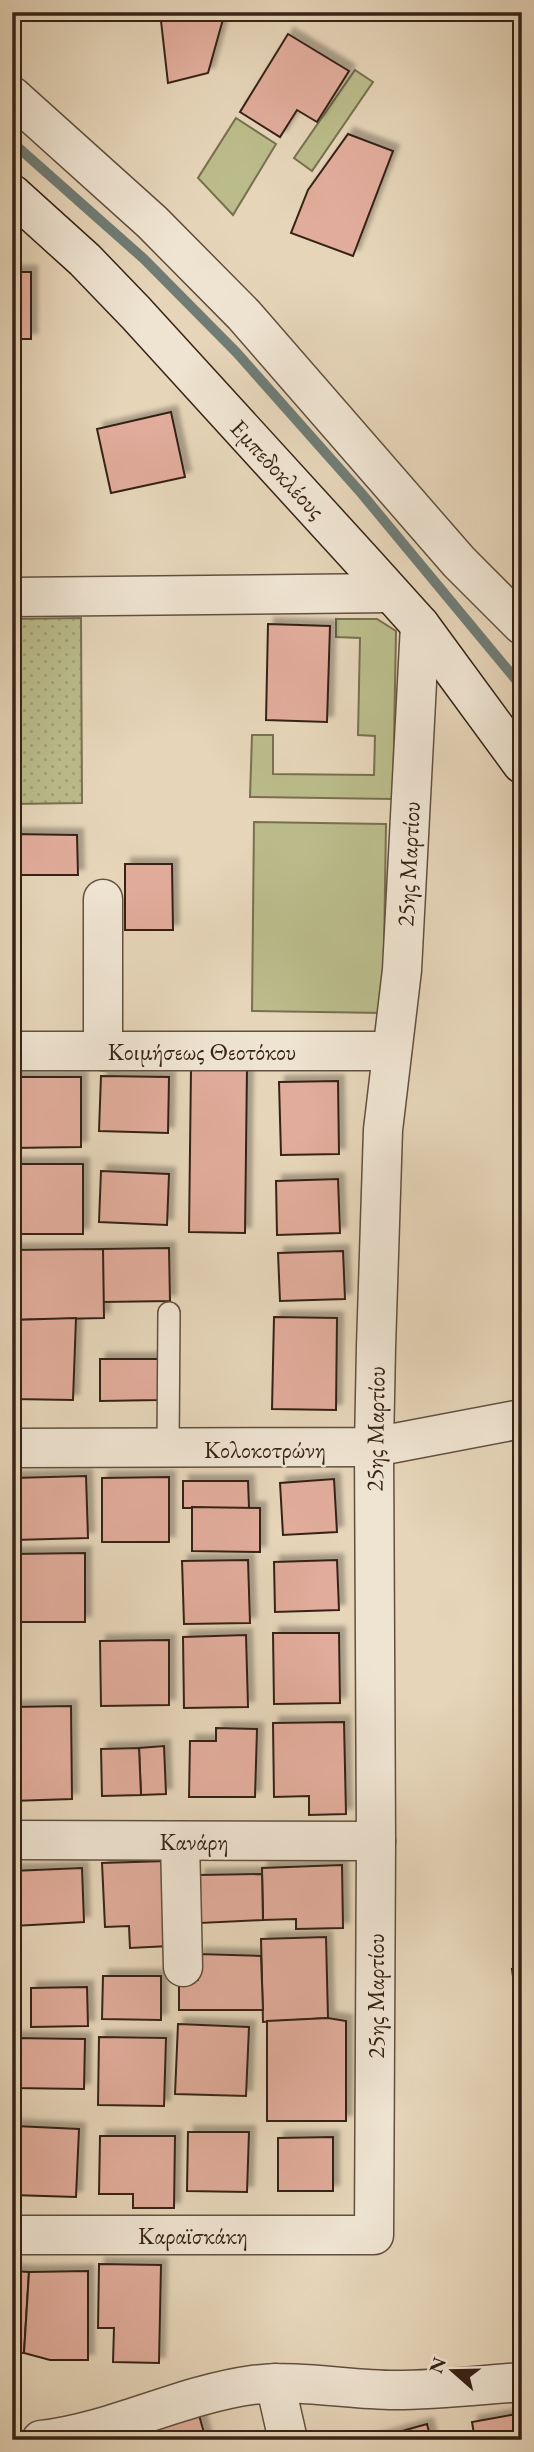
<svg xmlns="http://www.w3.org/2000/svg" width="534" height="2452" font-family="'EB Garamond',serif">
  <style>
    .grass { fill: #bbbc8b; stroke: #787050; stroke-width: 2 }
    .park { fill: url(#park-dots); stroke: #787050; stroke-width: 2 }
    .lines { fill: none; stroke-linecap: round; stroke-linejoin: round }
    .stream { stroke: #707c75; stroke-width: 10 }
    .building { fill: #e1ac9b; stroke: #362316; stroke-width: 2; filter: url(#shadow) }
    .lane-casing { stroke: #62503f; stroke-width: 24 }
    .street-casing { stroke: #62503f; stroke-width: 41 }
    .secondary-casing { stroke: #362316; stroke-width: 41 }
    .lane { stroke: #efe4d2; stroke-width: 21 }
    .street { stroke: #efe4d2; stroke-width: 38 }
    .secondary { stroke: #efe4d2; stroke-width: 38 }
    .labels { text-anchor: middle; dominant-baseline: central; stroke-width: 5; stroke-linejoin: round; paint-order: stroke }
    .street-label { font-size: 24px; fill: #362316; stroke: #efe4d2 }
  </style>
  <defs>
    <pattern id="park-dots" width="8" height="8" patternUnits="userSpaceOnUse" patternTransform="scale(1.75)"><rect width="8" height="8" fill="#bbbc8b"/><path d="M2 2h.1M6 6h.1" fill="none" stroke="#a1a177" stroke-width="1.8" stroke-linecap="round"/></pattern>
    <filter id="shadow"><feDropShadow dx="6" dy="-6" stdDeviation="2" flood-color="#0004"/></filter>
  </defs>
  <rect width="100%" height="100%" fill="#e6d5b9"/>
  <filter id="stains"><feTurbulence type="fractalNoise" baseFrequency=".00286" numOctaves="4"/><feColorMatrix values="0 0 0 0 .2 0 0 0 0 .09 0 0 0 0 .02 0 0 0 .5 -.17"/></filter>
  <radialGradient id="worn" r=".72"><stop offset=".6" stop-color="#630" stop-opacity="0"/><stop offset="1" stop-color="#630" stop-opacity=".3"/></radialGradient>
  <g class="grass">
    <path d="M355 70 373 82 312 171 294 158Z"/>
    <path d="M236 118 276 144 233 215 198 178Z"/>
    <path d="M336 619H377L396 631 393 799 250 797 252 735H273V774L374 775 375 736 358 735 360 638 336 637Z"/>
    <path d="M254 822 386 824 383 1013 252 1011Z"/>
  </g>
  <path class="park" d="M81 618 82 803 12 804V619Z"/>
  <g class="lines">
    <path class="stream" d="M12 142 144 259 237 353 362 494 522 687"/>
  </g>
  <g class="building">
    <path d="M160 12H225L208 73 168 83Z"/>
    <path d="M288 34 349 71 317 122 297 110 280 137 240 112Z"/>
    <path d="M348 134 393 151 353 256 291 233 308 190Z"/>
    <rect x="12" y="272" width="19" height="67"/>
    <path d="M171 412 185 477 111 493 97 429Z"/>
    <path d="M268 624 330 626 327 722 266 720Z"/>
    <path d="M12 834 77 835 78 875H12Z"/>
    <path d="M125 864H172L173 930H125Z"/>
    <path d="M191 1068H247L245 1233 189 1232Z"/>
    <path d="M101 1076 169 1077 168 1133 99 1131Z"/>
    <path d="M12 1077H81V1147L12 1148Z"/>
    <path d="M338 1081 339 1154 281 1155 279 1082Z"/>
    <path d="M13 1164H83V1234H12Z"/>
    <path d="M101 1171 169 1174 167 1225 99 1222Z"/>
    <path d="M338 1179 340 1233 277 1235 276 1181Z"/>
    <path d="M169 1248 170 1301 103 1302V1249Z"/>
    <path d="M103 1249 104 1318 12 1320V1250Z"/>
    <path d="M343 1251 345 1299 280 1301 278 1253Z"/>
    <path d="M274 1317 337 1318 336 1410 272 1409Z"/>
    <path d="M76 1318 73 1400 12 1399V1320Z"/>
    <path d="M100 1359H159V1400L100 1401Z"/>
    <path d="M86 1476 88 1538 14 1540 13 1478Z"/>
    <path d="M169 1477V1542H102V1478Z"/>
    <path d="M334 1479 337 1532 283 1535 280 1483Z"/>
    <path d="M183 1481H248L249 1508H183Z"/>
    <path d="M192 1507 260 1508V1552L192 1551Z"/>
    <path d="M85 1553V1622H12V1554Z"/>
    <path d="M248 1560 250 1623 184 1624 182 1561Z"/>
    <path d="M337 1560 339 1610 275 1612 274 1562Z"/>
    <path d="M273 1633H339L340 1703 274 1704Z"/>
    <path d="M246 1635 248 1707 184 1708 183 1637Z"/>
    <path d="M169 1640V1705L101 1706 100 1641Z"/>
    <path d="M71 1706 72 1799 12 1801V1707Z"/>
    <path d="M344 1722 346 1814 309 1815V1796L274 1797 273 1723Z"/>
    <path d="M216 1728 257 1729 255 1797H189L190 1741H216Z"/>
    <path d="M164 1746 166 1794 141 1795 139 1748Z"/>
    <path d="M139 1748 141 1795 102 1796 101 1749Z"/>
    <path d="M166 1861 169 1946 130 1948 129 1926 105 1927 102 1863Z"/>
    <path d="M342 1865 343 1928 296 1929V1919L263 1920 262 1868Z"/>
    <path d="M82 1868 84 1922 14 1926 12 1871Z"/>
    <path d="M262 1874 263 1920 200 1923 199 1875Z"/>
    <path d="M326 1937 328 2018 263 2022 261 1939Z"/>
    <path d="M198 1954 261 1956 263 2010H179V1980H198Z"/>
    <path d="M522 1968V2031H520L512 1969Z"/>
    <path d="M103 1976H161V2020L102 2019Z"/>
    <path d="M87 1987 88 2026 31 2027V1988Z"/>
    <path d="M328 2018 346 2021V2121H267V2021Z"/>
    <path d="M178 2024 249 2027 246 2096 175 2094Z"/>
    <path d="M99 2037 166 2038 164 2106 98 2105Z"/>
    <path d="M12 2038 85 2039 84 2089 12 2088Z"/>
    <path d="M15 2126 79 2129 76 2197 12 2195Z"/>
    <path d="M188 2132H249L247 2192 187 2191Z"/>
    <path d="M100 2136H175L174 2208H133V2194H99Z"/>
    <path d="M333 2137V2191H278V2138Z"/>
    <path d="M99 2264 161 2265 159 2363 113 2362 114 2328H98Z"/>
    <path d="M12 2271 29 2272 24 2353 12 2352Z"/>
    <path d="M88 2271V2360H50L24 2353 29 2272Z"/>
    <path d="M522 2413V2440H475L472 2422Z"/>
    <path d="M199 2415 206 2440H160L157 2427Z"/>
    <path d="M427 2424 431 2440H370Z"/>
  </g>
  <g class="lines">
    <g class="lane-casing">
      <path id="lane" d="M168 1449 169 1313"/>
    </g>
    <g class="street-casing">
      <g id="street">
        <path d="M12 96 152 222 244 315 459 562 522 625"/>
        <path d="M12 597 390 593"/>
        <path d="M103 899V1051"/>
        <path d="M12 1051H392"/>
        <path d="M12 1448 374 1447 516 1420"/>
        <path d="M12 1840 376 1841"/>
        <path d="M180 1841 183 1967"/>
        <path d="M12 2235H374L376 1841 374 1447 376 1347 383 1130 402 970 420 625"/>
        <path d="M275 2383 288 2440"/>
        <path d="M41 2440C112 2432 180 2395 252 2385 299 2379 347 2390 395 2390 437 2390 480 2385 522 2382"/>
      </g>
    </g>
    <g class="secondary-casing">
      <path id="secondary" d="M12 194 85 260 136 313 366 565 420 625 522 764"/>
    </g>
    <use href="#lane" class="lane"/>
    <use href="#street" class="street"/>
    <use href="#secondary" class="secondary"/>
  </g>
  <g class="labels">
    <g class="street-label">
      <text transform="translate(278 469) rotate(47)">Εμπεδοκλέους</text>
      <text transform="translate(408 864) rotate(-87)">25ης Μαρτίου</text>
      <text x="202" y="1051">Κοιμήσεως Θεοτόκου</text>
      <text transform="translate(375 1429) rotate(-89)">25ης Μαρτίου</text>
      <text x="265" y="1449">Κολοκοτρώνη</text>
      <text x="194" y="1841">Κανάρη</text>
      <text transform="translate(375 1996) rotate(-90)">25ης Μαρτίου</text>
      <text x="193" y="2235">Καραϊσκάκη</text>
    </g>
  </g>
  <rect width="534" height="2452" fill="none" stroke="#e6d5b9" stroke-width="42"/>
  <rect x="14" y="14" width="506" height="2424" fill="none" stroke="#362316" stroke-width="3.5"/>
  <rect x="21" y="21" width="492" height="2410" fill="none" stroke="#362316" stroke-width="2"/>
  <g transform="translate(453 2371) rotate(290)" stroke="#efe4d2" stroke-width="5" paint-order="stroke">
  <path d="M0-5L12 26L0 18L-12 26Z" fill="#362316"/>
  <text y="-10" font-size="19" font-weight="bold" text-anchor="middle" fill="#362316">N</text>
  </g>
  <rect width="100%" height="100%" filter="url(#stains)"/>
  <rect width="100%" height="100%" fill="url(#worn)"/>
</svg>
